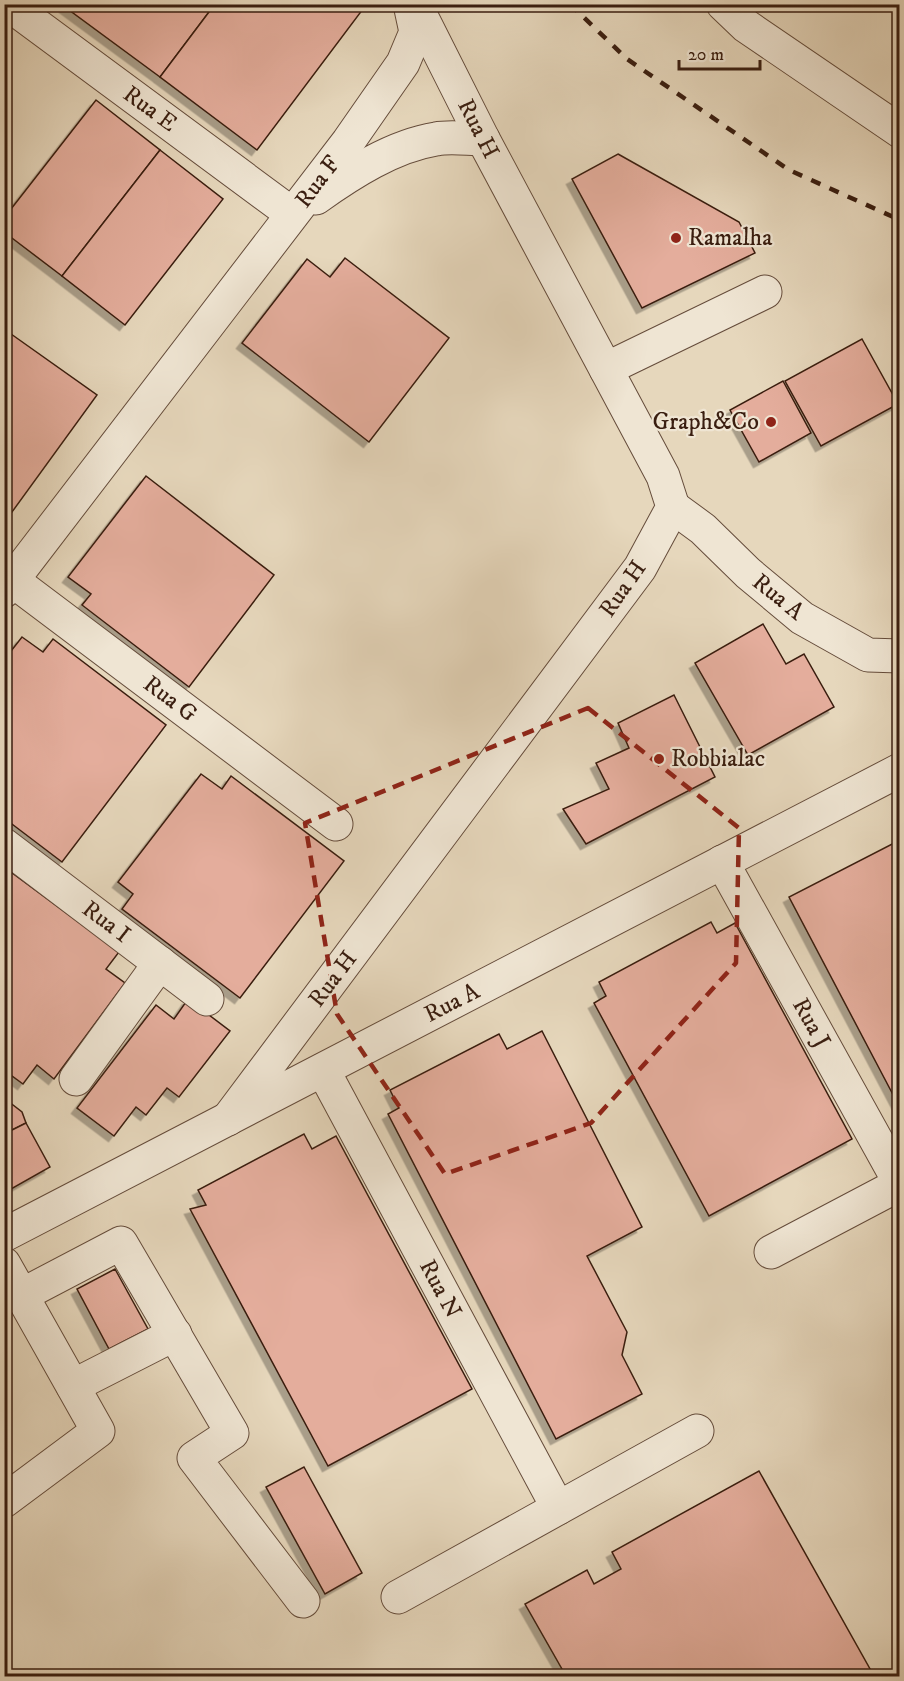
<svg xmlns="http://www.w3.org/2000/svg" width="904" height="1681" font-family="'IM FELL DW Pica',serif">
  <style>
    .building { fill: #e4ad9c; stroke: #3a1e10; stroke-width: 1.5; filter: url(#shadow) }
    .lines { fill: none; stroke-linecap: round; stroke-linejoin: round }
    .minor-casing { stroke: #654c3b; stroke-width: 35 }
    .minor { stroke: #efe5d3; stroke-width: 33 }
    .rail { stroke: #3a1e10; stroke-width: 4.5; stroke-dasharray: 10 10; stroke-linecap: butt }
    .marked { fill: none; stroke: #8f2418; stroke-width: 4.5; stroke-dasharray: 12 8; stroke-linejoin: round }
    .poi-dot { fill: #8f2418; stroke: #efe5d3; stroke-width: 2 }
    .labels { text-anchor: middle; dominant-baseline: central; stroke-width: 4.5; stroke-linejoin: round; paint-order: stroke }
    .street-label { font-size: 24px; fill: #3a1e10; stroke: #efe5d3 }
    .poi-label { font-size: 24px; fill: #3a1e10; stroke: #efe5d3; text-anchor: start }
  </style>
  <defs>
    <filter id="shadow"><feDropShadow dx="-5.5" dy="5.5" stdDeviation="0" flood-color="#0004"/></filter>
  </defs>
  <rect width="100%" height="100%" fill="#e6d7bc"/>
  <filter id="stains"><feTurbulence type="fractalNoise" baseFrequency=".00333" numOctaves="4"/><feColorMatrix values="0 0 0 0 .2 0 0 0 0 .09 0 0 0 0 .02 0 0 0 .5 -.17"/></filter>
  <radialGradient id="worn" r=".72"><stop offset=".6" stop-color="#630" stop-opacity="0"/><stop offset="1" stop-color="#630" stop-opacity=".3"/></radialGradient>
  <g class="building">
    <path d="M67 4H215L160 77 65 7Z"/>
    <path d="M215 4H356L363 9 257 150 160 77Z"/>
    <path d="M96 100 160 150 62 276 4 232V218Z"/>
    <path d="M160 150 223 199 125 325 62 276Z"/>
    <path d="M618 154 739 222 755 253 642 308 572 179Z"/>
    <path d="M345 258 449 338 369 442 242 343 307 259 330 277Z"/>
    <path d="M4 329 97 395 4 523Z"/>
    <path d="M862 339 898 404 821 446 785 381Z"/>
    <path d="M783 381 811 433 759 462 730 410Z"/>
    <path d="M146 476 274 575 189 687 82 605 91 594 68 577Z"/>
    <path d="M763 624 786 664 804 654 834 707 748 755 695 663Z"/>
    <path d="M22 637 43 652 53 639 166 725 62 862 4 818V660Z"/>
    <path d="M674 695 715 777 586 844 563 809 609 789 596 763 629 748 618 723Z"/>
    <path d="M201 774 222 789 231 776 344 861 240 998 122 909 133 894 118 882Z"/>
    <path d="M900 840V1108L789 897Z"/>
    <path d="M4 867 119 952 106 969 125 983 54 1079 37 1065 23 1084 4 1070Z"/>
    <path d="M711 922 717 933 735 923 852 1139 709 1216 594 1003 606 996 599 982Z"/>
    <path d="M188 999 230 1031 179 1097 167 1088 146 1115 136 1107 114 1136 77 1108 156 1005 174 1019Z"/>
    <path d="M542 1031 642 1227 587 1256 627 1332 622 1355 642 1394 556 1439 388 1114 399 1108 390 1090 499 1034 507 1049Z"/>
    <path d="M4 1098 22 1112 26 1123 4 1134Z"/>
    <path d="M26 1123 50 1167 4 1193V1134Z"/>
    <path d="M304 1134 312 1149 336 1136 472 1389 328 1466 190 1209 206 1205 198 1190Z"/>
    <path d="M115 1269 148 1329 109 1349 77 1289Z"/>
    <path d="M304 1467 362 1573 325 1594 266 1487Z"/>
    <path d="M759 1471 874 1676H566L525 1604 587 1570 594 1584 621 1569 612 1552Z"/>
  </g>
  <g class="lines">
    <g class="minor-casing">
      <g id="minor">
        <path d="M8 4 292 214"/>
        <path d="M723 4 746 26 900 131"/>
        <path d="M316 198C351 173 393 146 436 139 451 136 468 139 483 139"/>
        <path d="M606 369 765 292"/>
        <path d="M673 507 703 529 748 573 802 618 868 655 900 656"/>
        <path d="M4 574 336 824"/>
        <path d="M4 591 348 142 403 63 416 32 410 4"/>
        <path d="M4 845 207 999"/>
        <path d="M722 862 900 1183"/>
        <path d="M323 1070 558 1508"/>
        <path d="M76 1079 160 963"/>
        <path d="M228 1119 640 568 673 507 663 476 483 139 415 4"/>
        <path d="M4 1235 900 770"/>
        <path d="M771 1252 900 1184"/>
        <path d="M4 1264 98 1431 4 1501"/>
        <path d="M22 1295 121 1243 232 1433 194 1458 303 1601"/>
        <path d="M73 1386 175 1334"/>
        <path d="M398 1597 697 1431"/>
      </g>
    </g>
    <use href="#minor" class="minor"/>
    <path class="rail" d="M570 4 627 59 789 170 900 220"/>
  </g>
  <path class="marked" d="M588 708 739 828 736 963 591 1123 445 1174 337 1014 305 823Z"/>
  <g class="poi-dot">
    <circle cx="676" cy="238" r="6"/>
    <circle cx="771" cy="422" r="6"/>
    <circle cx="659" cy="759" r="6"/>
  </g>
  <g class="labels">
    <g class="street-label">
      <text transform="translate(150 109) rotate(36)">Rua E</text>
      <text transform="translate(478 129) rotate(63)">Rua H</text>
      <text transform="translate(318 182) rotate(-53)">Rua F</text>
      <text transform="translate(623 589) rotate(-55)">Rua H</text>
      <text transform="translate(778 597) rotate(39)">Rua A</text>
      <text transform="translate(170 699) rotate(37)">Rua G</text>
      <text transform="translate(106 922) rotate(37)">Rua I</text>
      <text transform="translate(333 979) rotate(-53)">Rua H</text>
      <text transform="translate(452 1003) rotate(-27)">Rua A</text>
      <text transform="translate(811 1023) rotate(61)">Rua J</text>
      <text transform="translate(440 1289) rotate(62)">Rua N</text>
    </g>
    <g class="poi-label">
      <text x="688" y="238">Ramalha</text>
      <text x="759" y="422" text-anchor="end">Graph&amp;Co</text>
      <text x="671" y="759">Robbialac</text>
    </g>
  </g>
  <rect width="904" height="1681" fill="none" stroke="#e6d7bc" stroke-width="24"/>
  <rect x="6" y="6" width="892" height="1669" fill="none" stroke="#3a1e10" stroke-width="3"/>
  <rect x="12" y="12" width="880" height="1657" fill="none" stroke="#3a1e10" stroke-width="1.5"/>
  <path d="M679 60v9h81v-9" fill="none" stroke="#3a1e10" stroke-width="3"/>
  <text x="688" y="60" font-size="18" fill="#3a1e10" stroke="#efe5d3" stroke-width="4.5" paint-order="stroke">20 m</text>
  <rect width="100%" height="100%" filter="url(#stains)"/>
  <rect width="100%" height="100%" fill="url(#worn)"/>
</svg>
